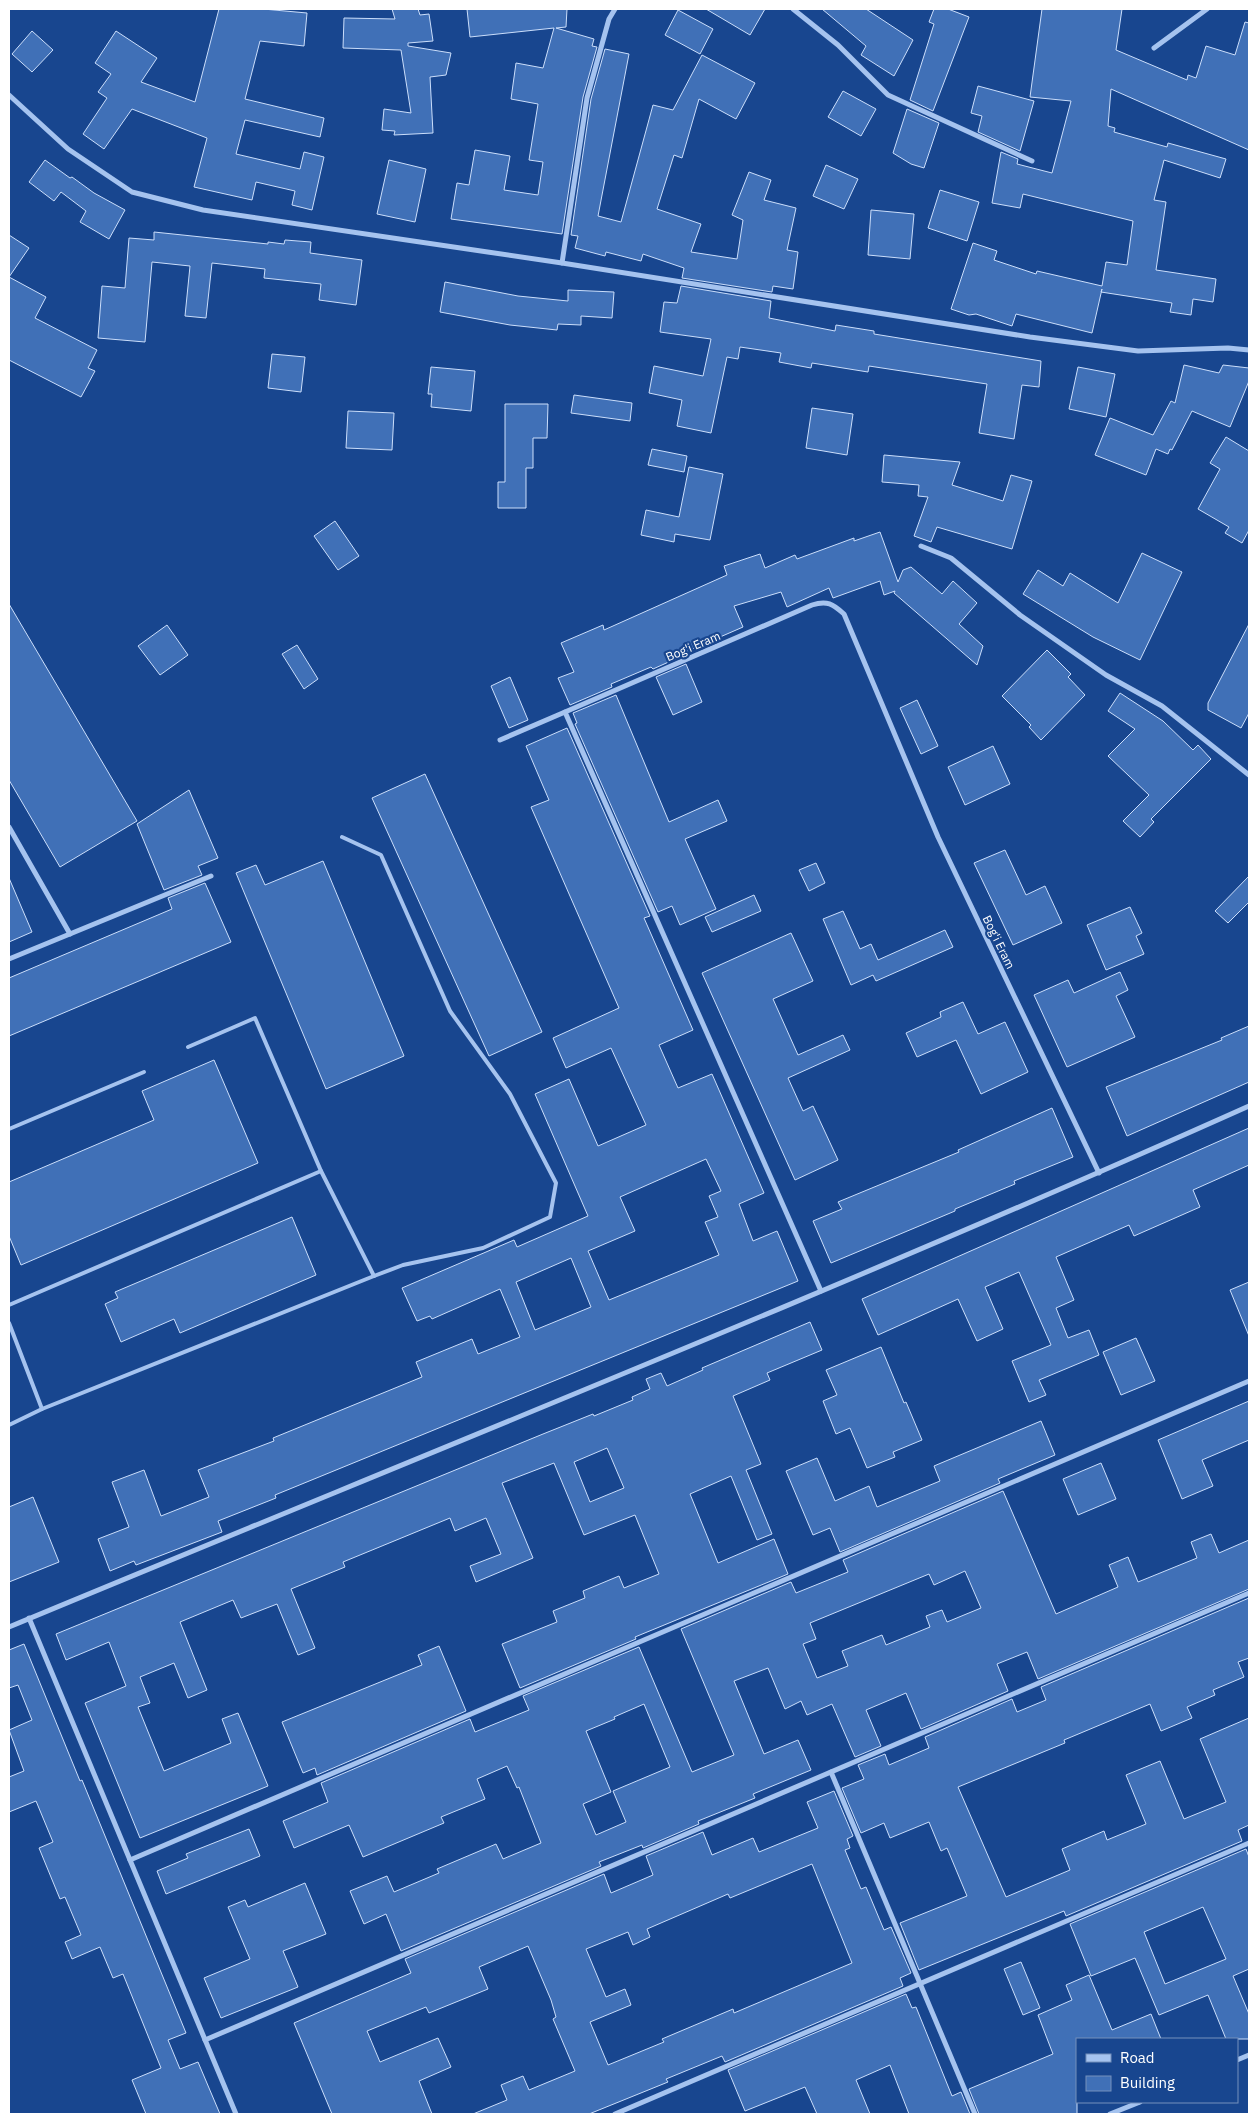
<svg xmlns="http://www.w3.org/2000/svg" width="1258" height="2123" font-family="'IBM Plex Sans',sans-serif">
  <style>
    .building { fill: #4070b7; stroke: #cbdefb; fill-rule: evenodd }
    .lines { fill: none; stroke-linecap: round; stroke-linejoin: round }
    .lane { stroke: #a5c3ef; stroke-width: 4 }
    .street { stroke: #a5c3ef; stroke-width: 5 }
    .labels { text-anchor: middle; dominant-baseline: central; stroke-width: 4.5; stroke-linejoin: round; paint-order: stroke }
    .street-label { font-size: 12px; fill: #fff; stroke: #18468f }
  </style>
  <rect width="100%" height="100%" fill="#18468f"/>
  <g class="building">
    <path d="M219 9H263L307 13 304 46 260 41 245 99 324 118 320 137 245 120 236 154 300 169 304 152 324 157 312 210 292 205 295 191 256 182 252 200 194 187 207 138 132 109 104 149 83 134 107 98 98 92 111 74 95 63 116 31 157 58 141 82 195 102Z"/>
    <path d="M392 9H418L420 15 429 14 433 41 408 43V46L451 53 446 75 430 77 433 133 394 135 395 131 382 130 384 109 411 113 401 50 343 48 344 18 395 19Z"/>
    <path d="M467 9H567L566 27 556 28 594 39 592 46 597 47 583 97 562 234 451 219 457 183 469 185 475 150 510 156 504 190 538 195 543 162 529 160 538 104 511 99 516 63 543 68 554 28 470 37Z"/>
    <path d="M706 9H765L750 35Z"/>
    <path d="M822 9H866L913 40 894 76 861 55 866 46Z"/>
    <path d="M934 9H948L969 17 933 111 910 100 934 24 929 22Z"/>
    <path d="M1042 9H1122L1116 50 1187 80 1188 75 1196 78 1206 46 1235 55 1245 22 1249 23V150L1111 89 1108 126 1115 128 1114 132 1167 147 1168 143 1226 159 1220 178 1164 160 1154 200 1166 202 1156 270 1216 279 1213 302 1193 299 1191 315 1170 312 1172 303 1101 292 1102 289 1092 333 1016 314 1012 326 976 314 969 315 951 309 973 243 997 251 994 260 1036 274 1037 271 1102 286 1106 262 1127 265 1133 221 1023 194 1020 208 992 203 1001 152 1018 159 1017 164 1052 173 1071 101 1030 97Z"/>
    <path d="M678 10 713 29 700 54 665 35Z"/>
    <path d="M32 31 53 50 32 72 12 54Z"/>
    <path d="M605 49 629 54 598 216 621 222 653 105 673 110 702 55 755 83 736 119 699 99 682 158 674 155 657 209 701 224 691 252 737 259 743 220 732 215 749 172 771 180 764 200 796 208 787 250 798 252 793 289 773 286 772 292 682 278 684 268 643 254 641 261 606 252 605 256 575 248 578 236 571 235 591 99Z"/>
    <path d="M978 86 1034 101 1020 151 978 132 982 116 971 113Z"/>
    <path d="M843 91 876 109 861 136 828 117Z"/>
    <path d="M907 109 939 123 924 168 911 164 893 153Z"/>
    <path d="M45 160 70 178 72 177 94 193 125 210 109 239 80 222 86 211 61 192 54 201 29 182Z"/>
    <path d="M389 160 426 169 415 222 377 214Z"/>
    <path d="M826 165 858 179 844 209 813 196Z"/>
    <path d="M940 190 979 202 967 241 928 228Z"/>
    <path d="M871 210 914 214 910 259 868 255Z"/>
    <path d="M154 232 268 244V242L284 244 285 240 311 242 310 253 362 260 356 305 319 300 321 284 264 278 265 269 212 263 206 318 185 316 190 266 152 262 145 342 98 338 102 286 125 288 129 238 154 240Z"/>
    <path d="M9 235 29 248 9 277 46 297 35 318 97 350 88 368 95 371 81 397 9 360Z"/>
    <path d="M445 282 518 296 568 301V290L614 292 612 318 581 316V325L558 324 557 330 510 325 440 312Z"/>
    <path d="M681 286 771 301 769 318 835 331 836 325 874 331V334L1041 361 1039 387 1022 385 1014 439 979 433 987 384 869 366 868 372 812 363 811 368 779 362 781 353 740 347 738 359 727 357 711 433 677 426 682 400 649 393 654 366 703 376 711 339 660 332 664 302 677 303Z"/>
    <path d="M272 354 305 357 301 392 268 388Z"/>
    <path d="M1184 365 1219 373 1223 365 1249 368V381L1230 427 1192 411 1172 450 1170 449 1168 454 1156 449 1146 475 1095 455 1110 418 1153 435 1171 401 1175 403Z"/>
    <path d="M431 367 475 371 471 411 431 407 432 394H428Z"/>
    <path d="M1078 367 1115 374 1106 417 1069 409Z"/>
    <path d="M574 395 632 403 630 421 571 413Z"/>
    <path d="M505 404H548L547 438H533V468H526V508H498V482H505Z"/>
    <path d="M812 408 853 414 847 455 806 448Z"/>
    <path d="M348 411 394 413 392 450 346 448Z"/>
    <path d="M1226 437 1249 451V530L1242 543 1225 533 1229 527 1198 509 1220 469 1210 463Z"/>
    <path d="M652 449 687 456 684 472 648 465Z"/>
    <path d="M884 455 960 462 952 485 1003 501 1011 475 1032 481 1012 549 937 527 931 542 914 536 928 497 918 496 919 485 882 482Z"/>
    <path d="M689 467 723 474 710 540 675 534 674 542 641 535 646 510 679 517Z"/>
    <path d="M335 521 359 556 338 570 314 536Z"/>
    <path d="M880 532 898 582 903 570 911 567 942 594 953 581 977 603 959 624 983 646 977 665 894 593 895 591 884 595 880 581 833 598 829 588 787 607 781 592 734 606 743 627 681 654 682 656 653 669 651 667 611 684 612 687 570 705 558 678 574 672 561 643 603 625 604 630 727 575 724 566 760 554 765 568 795 555 797 559 854 538V541Z"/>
    <path d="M1142 553 1182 572 1140 660 1093 637 1023 594 1038 570 1063 586 1070 573 1118 603Z"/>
    <path d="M9 604 137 821 60 867 9 780Z"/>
    <path d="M1249 624V713L1241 728 1208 710V703Z"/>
    <path d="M167 625 188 655 160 675 138 646Z"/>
    <path d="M297 645 318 679 304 689 282 654Z"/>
    <path d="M1047 650 1071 674 1068 677 1085 695 1041 740 1029 727 1031 725 1002 696Z"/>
    <path d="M686 664 702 702 673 715 656 677Z"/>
    <path d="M510 677 528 720 509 728 491 686Z"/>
    <path d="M1120 693 1163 721 1193 750 1198 745 1211 759 1151 819 1154 822 1140 837 1123 821 1149 795 1108 756 1135 729 1108 711Z"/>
    <path d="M616 695 669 822 718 800 727 821 685 839 716 909 680 925 672 906 658 912 575 724 577 723 573 713Z"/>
    <path d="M917 700 938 746 921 754 900 708Z"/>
    <path d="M567 728 650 916 644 918 693 1030 659 1045 678 1088 712 1074 764 1193 739 1204 753 1241 777 1231 798 1281 275 1495 276 1498 218 1521 222 1532 136 1565 134 1561 110 1571 98 1539 129 1527 112 1482 144 1470 161 1516 209 1497 198 1470 274 1441 273 1438 422 1377 416 1362 472 1339 478 1354 520 1337 500 1289 432 1319 430 1316 417 1321 402 1288 514 1240 517 1247 588 1216 535 1094 569 1079 598 1146 646 1125 611 1048 566 1068 553 1038 619 1008 531 807 549 800 526 746ZM706 1159 721 1191 709 1196 718 1217 705 1222 719 1255 609 1300 588 1251 635 1231 620 1197ZM571 1258 591 1307 535 1330 516 1282Z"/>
    <path d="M993 746 1010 784 965 805 948 767Z"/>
    <path d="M425 774 542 1032 489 1056 372 798Z"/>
    <path d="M189 790 218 858 198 866 202 875 164 890 137 824Z"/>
    <path d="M1005 850 1026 895 1045 886 1062 923 1013 945 974 863Z"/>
    <path d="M323 861 404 1056 326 1089 236 873 256 865 265 885Z"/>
    <path d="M816 863 825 883 809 891 799 870Z"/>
    <path d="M1249 876V902L1228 923 1215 911Z"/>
    <path d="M9 878 32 932 9 942Z"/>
    <path d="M205 883 231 942 9 1036V978L172 909 168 898Z"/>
    <path d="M754 895 761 911 712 932 705 917Z"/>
    <path d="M1130 907 1142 933 1136 936 1144 954 1106 970 1087 925Z"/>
    <path d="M843 911 860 949 871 944 878 960 945 930 953 947 876 981 873 975 851 985 823 919Z"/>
    <path d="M791 933 813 981 773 999 798 1055 843 1035 850 1050 788 1078 803 1111 813 1106 838 1160 795 1180 702 973Z"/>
    <path d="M1120 972 1128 990 1116 996 1135 1037 1067 1067 1034 995 1068 980 1074 993Z"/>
    <path d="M963 1002 978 1034 1005 1022 1028 1072 981 1094 956 1040 917 1057 906 1033 941 1017 940 1012Z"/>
    <path d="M1249 1026V1082L1127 1136 1106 1087 1222 1040 1221 1038Z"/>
    <path d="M214 1060 258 1163 21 1265 9 1236V1182L154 1120 142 1091Z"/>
    <path d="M1052 1108 1073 1157 1014 1181 1015 1184 955 1209V1211L831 1263 813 1221 842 1209 838 1202 959 1152 958 1150Z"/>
    <path d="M1249 1128V1165L1193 1190 1200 1207 1134 1236 1129 1225 1056 1257 1074 1300 1056 1308 1068 1338 1089 1330 1099 1355 1039 1380 1046 1395 1029 1402 1012 1361 1051 1345 1019 1272 985 1287 1003 1329 977 1341 958 1299 878 1335 862 1299Z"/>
    <path d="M292 1217 316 1275 180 1333 174 1319 121 1342 105 1304 118 1298 115 1292Z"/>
    <path d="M1249 1282V1336L1230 1290Z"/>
    <path d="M810 1322 822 1350 767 1373 770 1380 733 1396 761 1464 746 1470 772 1534 757 1540 731 1476 690 1494 718 1563 774 1539 788 1574 635 1637 636 1639 520 1688 502 1644 557 1622 553 1611 585 1598 583 1591 619 1576 624 1588 659 1574 635 1515 584 1535 554 1463 502 1483 533 1558 476 1582 470 1566 501 1554 486 1518 455 1531 450 1518 343 1562 345 1567 291 1589 315 1648 298 1655 277 1604 241 1618 233 1600 180 1622 207 1690 188 1698 174 1663 140 1677 150 1703 138 1707 164 1771 231 1743 222 1719 238 1713 268 1786 140 1838 85 1703 126 1686 109 1642 66 1660 56 1634 543 1434 593 1414 594 1416 633 1400 632 1397 650 1389 646 1379 661 1373 667 1386 703 1370 702 1368ZM607 1448 624 1488 590 1502 574 1462Z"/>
    <path d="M1136 1338 1155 1381 1121 1395 1103 1352Z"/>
    <path d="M881 1347 904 1403 906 1402 922 1440 893 1452 895 1457 867 1468 850 1428 836 1434 823 1401 837 1395 826 1370Z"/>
    <path d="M1249 1401V1440L1202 1460 1213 1486 1182 1499 1158 1440Z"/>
    <path d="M1041 1421 1055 1455 998 1479 1000 1483 840 1552 830 1528 813 1535 786 1471 817 1458 835 1501 869 1486 877 1507 940 1481 934 1466Z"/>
    <path d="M1101 1463 1116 1499 1078 1515 1063 1479Z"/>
    <path d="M1003 1491 1056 1614 1118 1587 1109 1565 1128 1557 1138 1582 1197 1558 1191 1542 1211 1534 1219 1553 1249 1540V1589L1038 1679 1027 1652 997 1664 1008 1691 921 1729 906 1693 866 1710 881 1746 855 1757 832 1704 807 1715 801 1701 785 1709 768 1668 734 1681 764 1754 798 1740 811 1770 753 1794 755 1798 698 1821 699 1824 643 1848 642 1845 599 1862 601 1866 401 1951 386 1914 364 1924 350 1891 387 1876 394 1892 439 1873 437 1869 496 1844 503 1859 541 1843 519 1787 517 1788 507 1766 477 1779 485 1799 441 1817 444 1823 363 1857 349 1825 294 1848 283 1821 328 1802 321 1783 470 1719 475 1732 529 1710 523 1696 639 1647 692 1772 734 1755 681 1629 791 1582 796 1593 848 1572 843 1560ZM965 1571 981 1608 947 1622 942 1610 926 1616 930 1627 886 1645 882 1635 842 1651 848 1666 817 1678 803 1644 816 1639 810 1623 929 1574 934 1585ZM644 1704 670 1767 613 1791 626 1822 596 1835 583 1804 611 1792 586 1731 615 1719 614 1717Z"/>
    <path d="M33 1497 59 1562 9 1582V1507Z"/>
    <path d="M1249 1598V1658L1238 1662 1244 1677 1213 1690 1215 1695 1187 1707 1192 1718 1161 1731 1150 1704 1064 1740 1065 1743 958 1787 1006 1897 1070 1870 1062 1849 1104 1831 1107 1840 1146 1824 1126 1775 1160 1761 1184 1819 1226 1802 1200 1739 1249 1718V1825L1238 1830 1242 1841 1066 1916 1064 1911 919 1970 900 1923 967 1896 947 1848 941 1851 929 1822 890 1838 884 1823 861 1833 842 1788 864 1779 858 1765 885 1754 889 1765 929 1748 925 1737 1012 1699 1017 1712 1046 1700 1041 1687Z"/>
    <path d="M24 1644 80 1781 82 1780 186 2033 168 2040 180 2069 198 2062 220 2114H146L132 2080 161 2068 123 1974 113 1978 100 1947 72 1959 65 1942 81 1935 65 1897 60 1899 39 1848 53 1842 36 1801 9 1812V1777L24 1771 9 1730 32 1720 18 1685 9 1688V1650Z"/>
    <path d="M439 1646 466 1711 317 1775 315 1768 303 1773 282 1722 422 1665 418 1655Z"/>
    <path d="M834 1791 853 1836 847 1839 850 1848 845 1850 861 1889 866 1887 884 1930 891 1927 911 1973 900 1978 903 1986 725 2062 722 2056 666 2079 668 2082 589 2114H473L507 2100 501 2085 523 2076 529 2090 575 2071 553 2019 556 2017 551 2000 528 1946 479 1967 488 1989 429 2013 426 2007 367 2031 380 2062 438 2038 451 2067 419 2081 432 2114H332L294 2023 411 1973 405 1959 604 1874 611 1893 653 1875 646 1856 703 1832 712 1855 753 1838 759 1852 818 1828 807 1802ZM812 1864 852 1963 734 2013 733 2009 662 2039 664 2042 608 2065 590 2022 631 2005 625 1989 606 1997 586 1949 628 1932 633 1945 650 1937 647 1929 728 1894 730 1898Z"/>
    <path d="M249 1829 260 1856 166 1894 157 1871 188 1858 186 1854Z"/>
    <path d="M1246 1849 1249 1857V1969L1233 1976 1249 2014V2039H1226L1208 1995 1159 2015 1135 1958 1091 1976 1070 1924ZM1203 1907 1226 1959 1165 1984 1144 1932Z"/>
    <path d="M305 1883 326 1934 283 1951 298 1987 221 2018 204 1978 250 1959 228 1907 245 1900 248 1907Z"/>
    <path d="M1021 1962 1040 2008 1023 2015 1004 1969Z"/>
    <path d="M1089 1975 1112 2030 1151 2014 1161 2039H1077V2114H979L969 2089 1053 2054 1038 2015 1072 2000 1066 1985Z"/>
    <path d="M906 1994 912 2008 916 2007 952 2096 961 2092 970 2114H909L890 2065 856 2080 870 2114H817L805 2087 745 2111 728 2070Z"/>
  </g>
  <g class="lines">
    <g class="lane">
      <path d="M188 1047 255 1018 321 1171 374 1276"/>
      <path d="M9 1129 144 1072"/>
      <path d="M9 1305 321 1171"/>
      <path d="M9 1323 42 1409"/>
      <path d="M9 1425 42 1409 374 1276 403 1265 483 1248 550 1217 556 1183 510 1094 450 1011 381 855 342 837"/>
    </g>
    <g class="street">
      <path d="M793 9 838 45 888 95 1032 161"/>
      <path d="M1154 48 1207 9"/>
      <path d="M9 95 68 149 132 192 203 210 562 263 1030 337 1138 351 1228 348 1249 350"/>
      <path d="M562 263 587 98 609 19 615 9"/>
      <path d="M921 546 951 558 1020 615 1106 675 1162 706 1249 775"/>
      <path d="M500 740 565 712"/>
      <path d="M9 827 70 934"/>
      <path d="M9 959 211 876"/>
      <path d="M821 1291 565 712 812 605C827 600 833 604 844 614L938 837 1099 1173"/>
      <path d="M29 1618 236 2114"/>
      <path d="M9 1627C423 1455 840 1289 1249 1106"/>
      <path d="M831 1772 975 2114"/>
      <path d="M130 1860 1249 1381"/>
      <path d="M205 2040 1249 1593"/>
      <path d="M1237 2060 1249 2055"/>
      <path d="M615 2114 1249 1843"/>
      <path d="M1110 2114 1140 2102"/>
    </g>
  </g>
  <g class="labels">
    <g class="street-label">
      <text transform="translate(693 646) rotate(-23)">Bog'i Eram</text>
      <text transform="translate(999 942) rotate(64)">Bog'i Eram</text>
    </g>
  </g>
  <rect width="1258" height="2123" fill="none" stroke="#ffffff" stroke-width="20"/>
  <rect x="1076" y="2038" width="162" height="65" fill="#18468f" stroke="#7490bc"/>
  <rect x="1086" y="2054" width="25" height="8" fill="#a5c3ef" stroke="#7490bc"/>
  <text x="1120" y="2063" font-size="15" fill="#ffffff">Road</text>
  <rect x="1086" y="2076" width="25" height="15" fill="#4070b7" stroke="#7490bc"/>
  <text x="1120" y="2088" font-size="15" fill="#ffffff">Building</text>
</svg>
